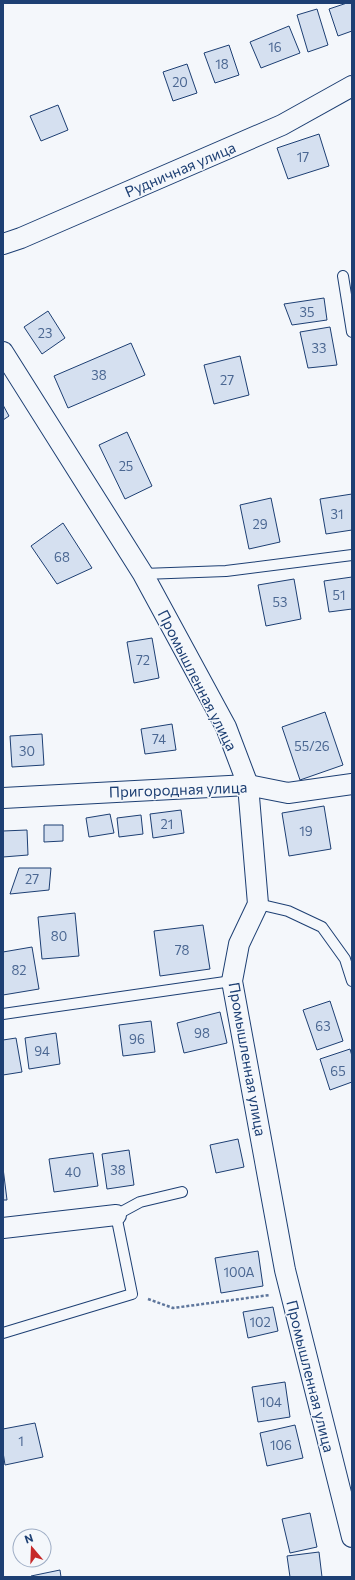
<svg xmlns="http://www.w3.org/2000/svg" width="355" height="1580" font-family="Commissioner,sans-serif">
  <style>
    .building { fill: #d5e0f0; stroke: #1d3f73 }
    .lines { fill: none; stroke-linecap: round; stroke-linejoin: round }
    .lane-casing { stroke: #1d3f73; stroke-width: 12 }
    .street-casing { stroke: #1d3f73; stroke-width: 22 }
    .path { stroke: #5e769c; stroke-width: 2.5; stroke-dasharray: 3 2; stroke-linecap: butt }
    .lane { stroke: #f4f7fb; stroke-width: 10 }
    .street { stroke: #f4f7fb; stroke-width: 20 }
    .labels { text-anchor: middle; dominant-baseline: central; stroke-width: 3; stroke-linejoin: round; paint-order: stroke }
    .number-label { font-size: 13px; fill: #4b6792 }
    .street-label { font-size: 15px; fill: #1d3f73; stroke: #f4f7fb }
  </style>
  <rect width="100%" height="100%" fill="#f4f7fb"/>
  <g class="building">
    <path d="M347 3H352V31L338 36 329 9Z"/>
    <path d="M317 9 328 45 308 52 297 15Z"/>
    <path d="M289 26 300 53 261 68 250 42Z"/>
    <path d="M229 45 239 75 215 83 204 53Z"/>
    <path d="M187 64 197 93 173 101 163 72Z"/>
    <path d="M58 105 68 130 41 141 30 116Z"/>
    <path d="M319 134 329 166 288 179 277 148Z"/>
    <path d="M324 298 327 320 292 325 284 304Z"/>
    <path d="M48 311 65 338 42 354 24 327Z"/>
    <path d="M330 327 337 365 308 368 300 332Z"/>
    <path d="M131 343 145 375 68 408 54 376Z"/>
    <path d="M240 356 249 395 214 404 204 365Z"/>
    <path d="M3 405 9 416 3 420Z"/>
    <path d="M127 432 152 486 125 499 99 445Z"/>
    <path d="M352 494V530L326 534 320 499Z"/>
    <path d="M271 498 280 542 249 549 240 505Z"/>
    <path d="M63 523 92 568 57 584 31 546Z"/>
    <path d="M352 577V609L329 612 324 581Z"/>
    <path d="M294 579 301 619 266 626 258 585Z"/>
    <path d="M152 638 159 678 134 683 127 642Z"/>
    <path d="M325 712 343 765 300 780 282 727Z"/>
    <path d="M172 724 176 750 145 754 141 729Z"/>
    <path d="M42 734 44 765 12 767 10 736Z"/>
    <path d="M324 806 331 849 289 856 282 813Z"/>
    <path d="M181 810 184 833 153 838 150 814Z"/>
    <path d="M110 814 114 833 89 837 86 818Z"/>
    <path d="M141 815 143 834 119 837 117 818Z"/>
    <path d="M44 825H63V841L44 842Z"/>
    <path d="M27 830 28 855 3 857V831Z"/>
    <path d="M19 868H51L49 890 10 894Z"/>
    <path d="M75 913 79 956 42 959 38 917Z"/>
    <path d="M203 925 210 969 160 976 154 931Z"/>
    <path d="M32 947 39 989 3 995V952Z"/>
    <path d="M330 1001 343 1041 317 1050 303 1010Z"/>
    <path d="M220 1012 227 1043 184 1053 177 1023Z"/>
    <path d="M151 1021 155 1052 123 1056 119 1025Z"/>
    <path d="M56 1033 60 1064 29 1069 25 1038Z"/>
    <path d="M16 1038 22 1072 3 1075V1040Z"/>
    <path d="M350 1049 352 1056V1082L330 1090 320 1059Z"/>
    <path d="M238 1139 244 1167 216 1173 210 1145Z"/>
    <path d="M129 1150 134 1185 107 1189 102 1154Z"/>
    <path d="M93 1153 98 1186 54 1192 49 1159Z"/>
    <path d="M3 1168 7 1200H3Z"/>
    <path d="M258 1251 263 1286 221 1293 215 1258Z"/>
    <path d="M273 1307 278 1331 248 1338 243 1312Z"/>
    <path d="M285 1382 290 1417 258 1422 252 1387Z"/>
    <path d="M35 1423 43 1457 5 1465 3 1452V1429Z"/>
    <path d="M295 1425 303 1458 267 1466 260 1433Z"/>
    <path d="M310 1513 317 1547 290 1553 282 1519Z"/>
    <path d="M319 1552 322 1577H290L287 1556Z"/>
    <path d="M60 1570 61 1577H32L31 1576Z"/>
  </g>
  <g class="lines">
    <g class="lane-casing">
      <g id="lane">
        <path d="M343 276 352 332"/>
        <path d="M143 574 226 571 352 555"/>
        <path d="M258 904 288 911 322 927 345 959 352 981"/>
        <path d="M3 1014 232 981"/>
        <path d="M3 1333 132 1294 116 1215 140 1202 182 1192"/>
      </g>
    </g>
    <g class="street-casing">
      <g id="street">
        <path d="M3 244 21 238 282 125 352 86"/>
        <path d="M3 352 143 574 226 727 248 785 258 904 239 944 232 981 285 1270 352 1537"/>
        <path d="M3 798 248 785 288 793 352 784"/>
        <path d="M3 1228 116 1215"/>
      </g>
    </g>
    <path class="path" d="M148 1299 173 1308 270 1295"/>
    <use href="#lane" class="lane"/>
    <use href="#street" class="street"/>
  </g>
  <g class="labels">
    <g class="number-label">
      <text x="275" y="47">16</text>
      <text x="222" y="64">18</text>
      <text x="180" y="82">20</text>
      <text x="303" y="157">17</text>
      <text x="307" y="312">35</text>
      <text x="45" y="333">23</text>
      <text x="319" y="348">33</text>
      <text x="99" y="375">38</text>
      <text x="227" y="380">27</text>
      <text x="126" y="466">25</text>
      <text x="337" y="514">31</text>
      <text x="260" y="524">29</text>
      <text x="62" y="557">68</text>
      <text x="339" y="595">51</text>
      <text x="280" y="602">53</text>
      <text x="143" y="660">72</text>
      <text x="159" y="739">74</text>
      <text x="312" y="746">55/26</text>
      <text x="27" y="751">30</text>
      <text x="167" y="824">21</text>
      <text x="306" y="831">19</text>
      <text x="32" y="879">27</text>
      <text x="59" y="936">80</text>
      <text x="182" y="950">78</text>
      <text x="19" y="970">82</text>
      <text x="323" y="1026">63</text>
      <text x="202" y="1033">98</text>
      <text x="137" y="1039">96</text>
      <text x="42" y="1051">94</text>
      <text x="338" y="1071">65</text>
      <text x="118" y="1170">38</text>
      <text x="73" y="1172">40</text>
      <text x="239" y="1272">100А</text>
      <text x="260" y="1322">102</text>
      <text x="271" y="1402">104</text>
      <text x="21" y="1441">1</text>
      <text x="281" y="1445">106</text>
    </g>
    <g class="street-label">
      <text transform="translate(180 169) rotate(-23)">Рудничная улица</text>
      <text transform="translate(198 680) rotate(63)">Промышленная улица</text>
      <text transform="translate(178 789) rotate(-2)">Пригородная улица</text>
      <text transform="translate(248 1059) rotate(80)">Промышленная улица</text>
      <text transform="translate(311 1376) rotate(76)">Промышленная улица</text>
    </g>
  </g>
  <rect width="355" height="1580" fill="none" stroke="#1d3f73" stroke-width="8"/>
  <g transform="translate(32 1548) rotate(341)"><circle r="19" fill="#f4f7fb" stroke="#9eadc5"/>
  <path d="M0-3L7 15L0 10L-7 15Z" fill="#c62828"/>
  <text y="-6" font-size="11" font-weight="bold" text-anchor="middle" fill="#1d3f73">N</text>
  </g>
</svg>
